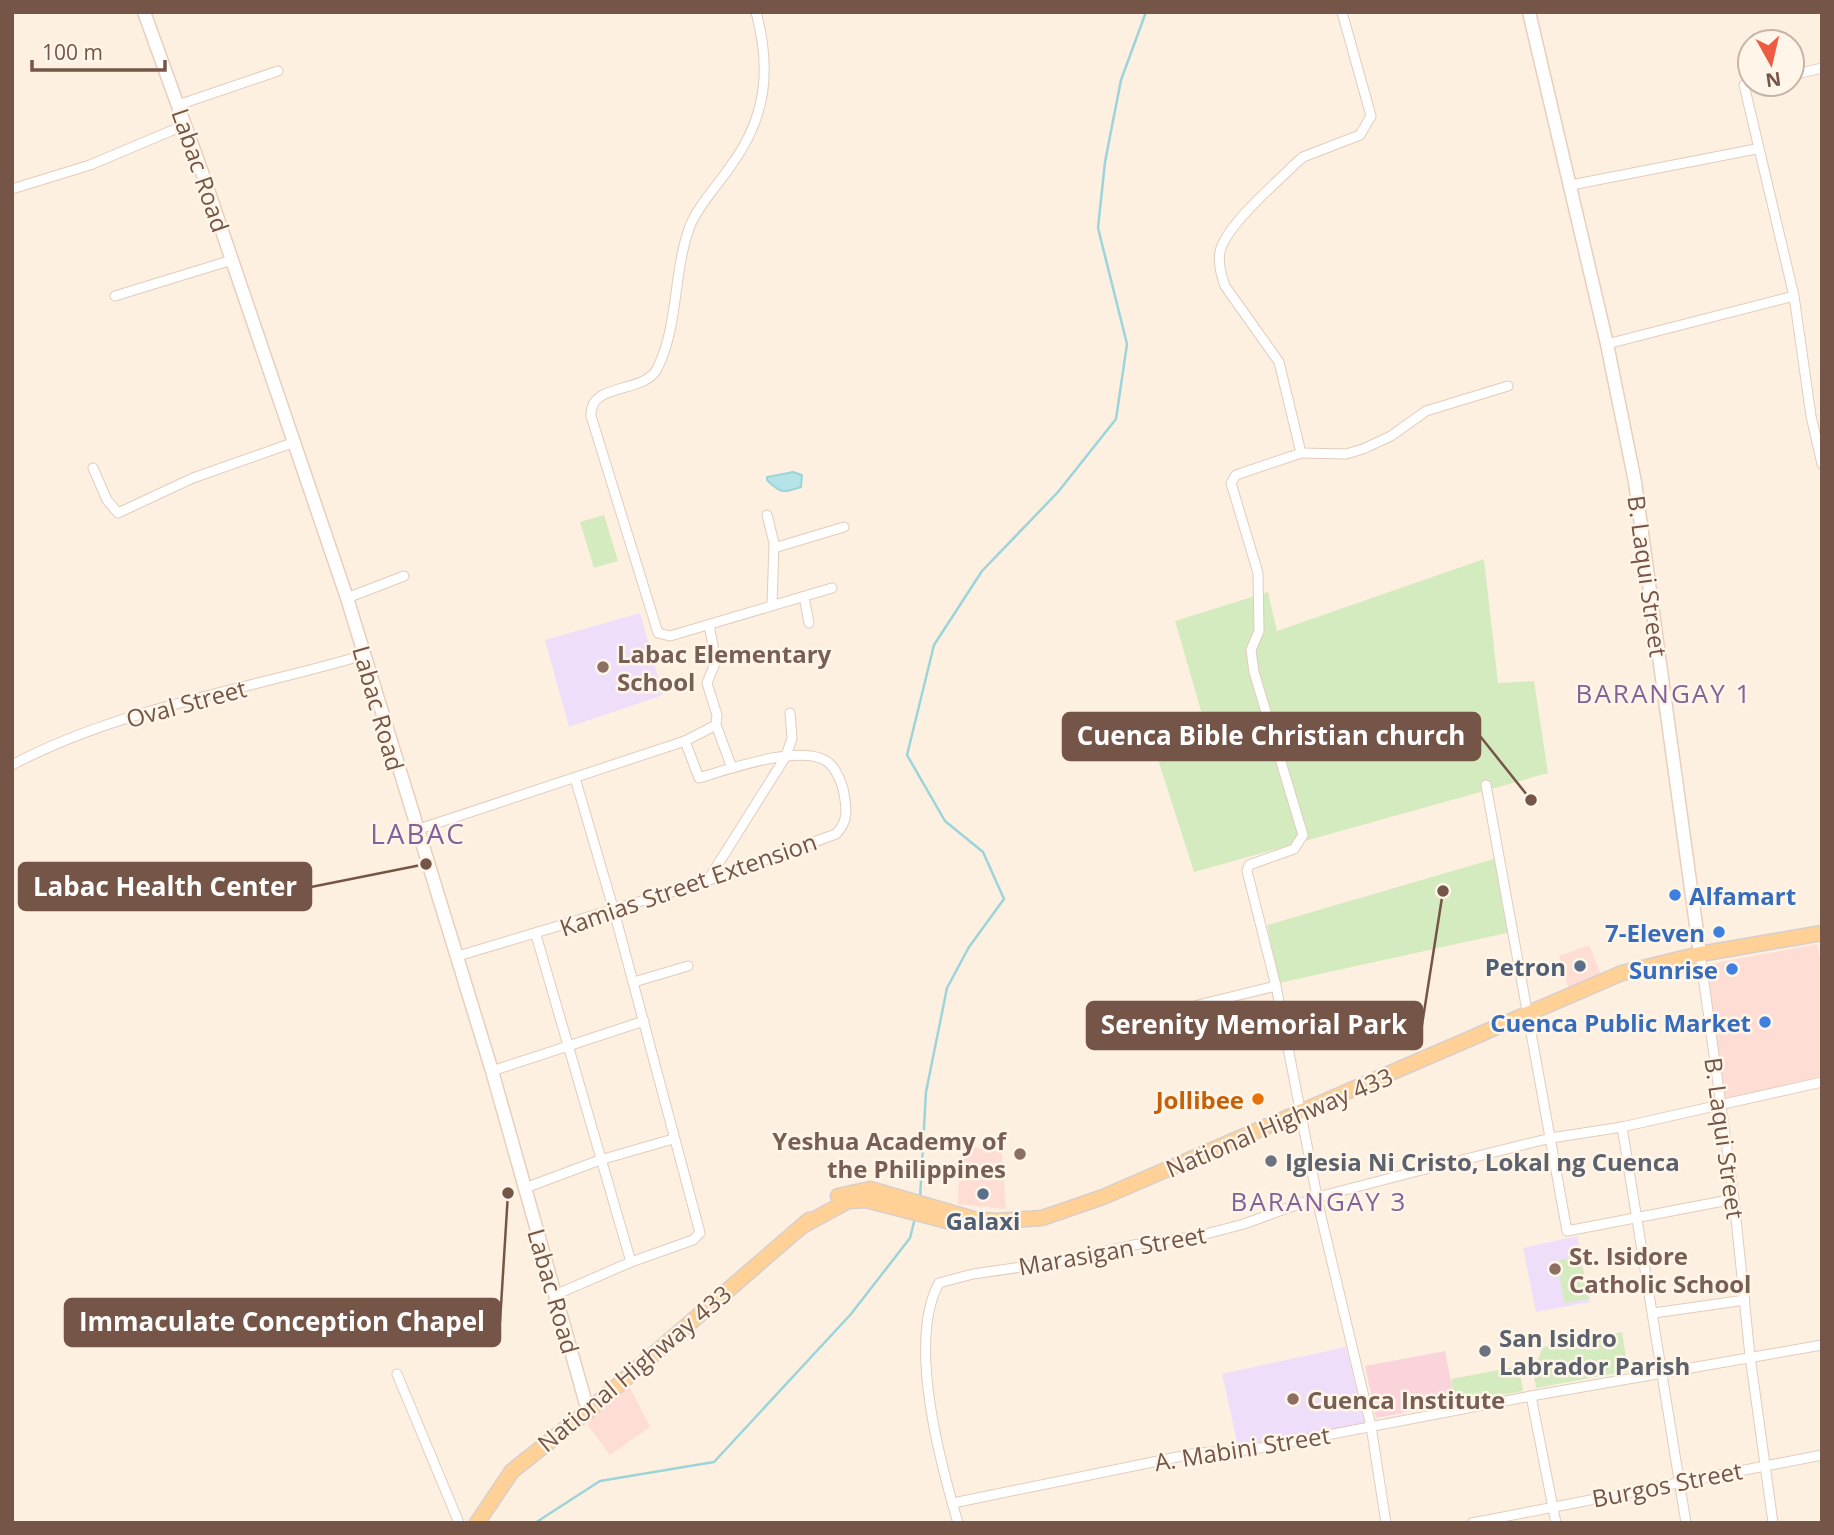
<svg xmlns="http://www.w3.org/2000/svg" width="1834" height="1535" font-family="'Open Sans',sans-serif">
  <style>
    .commercial { fill: #feded4 }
    .education { fill: #eedef9 }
    .medical { fill: #fbd4db }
    .green { fill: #d4ebbf }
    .water { fill: #b5e3e7; stroke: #9bd4d9; stroke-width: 2 }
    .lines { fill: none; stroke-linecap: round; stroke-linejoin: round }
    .stream { stroke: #9bd4d9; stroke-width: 2.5 }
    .street-casing { stroke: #e2ccbd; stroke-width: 11 }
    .secondary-casing { stroke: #e9cebc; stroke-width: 15 }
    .primary-casing { stroke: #d8cfcb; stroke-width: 17 }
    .street { stroke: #fff; stroke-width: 9 }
    .secondary { stroke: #fff; stroke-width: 12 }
    .primary { stroke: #ffd197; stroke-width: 14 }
    .education-dot { fill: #8d6e63; stroke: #fff5e8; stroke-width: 2.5 }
    .shop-dot { fill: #3f7fe0; stroke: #fff5e8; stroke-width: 2.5 }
    .service-dot { fill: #5c6f8a; stroke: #fff5e8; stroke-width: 2.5 }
    .food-dot { fill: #e8710a; stroke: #fff5e8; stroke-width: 2.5 }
    .worship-dot { fill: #6b7280; stroke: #fff5e8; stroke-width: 2.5 }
    .labels { text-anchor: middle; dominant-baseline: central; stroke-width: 5; stroke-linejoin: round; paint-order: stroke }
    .street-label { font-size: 24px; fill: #755547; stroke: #fff5e8 }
    .education-label { font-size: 24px; font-weight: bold; fill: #785e54; stroke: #fff5e8; text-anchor: start }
    .shop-label { font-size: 24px; font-weight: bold; fill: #366cbe; stroke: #fff5e8; text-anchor: end }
    .service-label { font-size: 24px; font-weight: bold; fill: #4e5e75; stroke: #fff5e8; text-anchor: end }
    .food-label { font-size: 24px; font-weight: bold; fill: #c56008; stroke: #fff5e8; text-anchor: end }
    .worship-label { font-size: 24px; font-weight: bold; fill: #5b616d; stroke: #fff5e8; text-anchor: start }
    .neighbourhood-label { font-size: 26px; letter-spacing: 2px; fill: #836299; stroke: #fff5e8 }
    .quarter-label { font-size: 28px; letter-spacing: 2px; fill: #836299; stroke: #fff5e8 }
    .leader { fill: none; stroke: #755547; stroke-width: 2.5 }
    .callout-dot { fill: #755547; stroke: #fff5e8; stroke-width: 2.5 }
    .callout { fill: #755547; stroke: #755547; stroke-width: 2.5 }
    .callout-label { font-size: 26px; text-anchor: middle; font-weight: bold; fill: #fff }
  </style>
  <rect width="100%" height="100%" fill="#fdf0e1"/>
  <g class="commercial">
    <path d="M1817 944 1822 968V1076L1722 1100 1704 965Z"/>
    <path d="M1589 945 1602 977 1569 990 1559 956Z"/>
    <path d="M960 1145 1002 1152 1006 1209 958 1204Z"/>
    <path d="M628 1384 650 1427 610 1455 585 1421Z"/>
  </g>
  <g class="education">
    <path d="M640 613 663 695 569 727 545 640Z"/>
    <path d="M1577 1236 1590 1302 1536 1312 1523 1248Z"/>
    <path d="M1346 1347 1365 1424 1239 1450 1222 1374Z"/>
  </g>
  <path class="medical" d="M1445 1351 1455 1403 1376 1418 1365 1366Z"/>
  <g class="green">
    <path d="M604 515 618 561 594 568 580 522Z"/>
    <path d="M1484 559 1498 683 1534 681 1548 773 1194 872 1153 744 1202 714 1175 621 1268 592 1277 631Z"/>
    <path d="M1497 858 1511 932 1279 983 1267 925Z"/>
    <path d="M1580 1256 1589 1299 1565 1303 1556 1261Z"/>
    <path d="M1622 1332 1628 1371 1536 1388 1533 1371 1543 1347Z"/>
    <path d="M1519 1366 1523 1391 1455 1403 1451 1379Z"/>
  </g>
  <path class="water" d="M793 472 802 475 801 487C784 493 781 494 767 480V477Z"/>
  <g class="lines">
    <g class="stream">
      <path d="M920 1199 926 1092 947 988 969 947 1004 899 983 852 945 821 907 755 934 645 982 571 1058 492 1116 419 1127 344 1098 228 1105 162 1121 80 1146 12"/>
      <path d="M535 1523 600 1481 714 1462 851 1314 910 1238 915 1218"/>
    </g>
    <g class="street-casing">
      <g id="street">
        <path d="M756 12C771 68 767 116 732 164 719 184 699 204 690 226 673 271 679 323 658 367 646 395 589 381 591 416L658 633 670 636 832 588"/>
        <path d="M1342 12 1371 116 1360 135 1303 157 1295 164C1274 185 1231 221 1221 248 1217 260 1221 275 1225 286L1279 362 1301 453 1236 475 1231 483 1258 573 1259 631 1251 650 1254 672 1303 835 1294 849 1249 865 1247 871 1276 986 1320 1212 1371 1426 1386 1523"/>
        <path d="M1792 75 1822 68"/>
        <path d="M1750 84 1744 85 1794 296 1811 416 1822 464"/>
        <path d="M178 105 278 71"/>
        <path d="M1571 185 1756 149"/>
        <path d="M12 189 90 165 185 125"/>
        <path d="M115 296 232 260"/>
        <path d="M1607 344 1794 296"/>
        <path d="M1301 453 1346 454 1363 449 1391 436 1426 411 1508 386"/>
        <path d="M93 468 107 500 118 513 193 478 295 442"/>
        <path d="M767 515 774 543 772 605"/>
        <path d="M774 548 844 527"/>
        <path d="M804 597 809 623"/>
        <path d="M347 598 404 576"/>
        <path d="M716 725 732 768"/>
        <path d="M12 765C121 707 247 690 364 655"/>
        <path d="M1486 785 1567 1231 1734 1199"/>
        <path d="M416 830 685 741 716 725 717 715 707 683 716 661 709 625"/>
        <path d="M708 880 786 756 792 738 790 713"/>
        <path d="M536 935 631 1262"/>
        <path d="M1700 954 1734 1199 1750 1356 1773 1523"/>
        <path d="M458 956 698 884 836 834C848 822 847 810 844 794 843 786 837 771 831 765 809 740 726 770 699 778L685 741"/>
        <path d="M634 982 688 966"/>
        <path d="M1136 1025 1198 1005 1276 986"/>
        <path d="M492 1071 644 1021"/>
        <path d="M1622 1127 1686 1523"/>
        <path d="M525 1188 600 1160 673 1139"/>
        <path d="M555 1295 631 1262 693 1240 700 1233 614 911 575 778"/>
        <path d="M1654 1313 1745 1300"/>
        <path d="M397 1374 459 1523"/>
        <path d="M1531 1396 1556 1523"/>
        <path d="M953 1503 1197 1453 1249 1450 1531 1396 1822 1345"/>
        <path d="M958 1523C940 1462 907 1341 939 1283L973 1274 1050 1263 1133 1245 1198 1236 1244 1224 1318 1197 1410 1173 1551 1138 1622 1127 1822 1082"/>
        <path d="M1472 1523 1822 1455"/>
      </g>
    </g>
    <g class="secondary-casing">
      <g id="secondary">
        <path d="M144 12 203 175 347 598 492 1071 588 1411"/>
        <path d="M1529 12 1607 344 1635 482 1700 954"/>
      </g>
    </g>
    <g class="primary-casing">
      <g id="primary">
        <path d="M838 1196 870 1189 970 1218"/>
        <path d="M804 1225 848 1201 866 1200 955 1223 972 1219 997 1221 1042 1218 1103 1197 1622 973 1700 954 1822 933"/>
        <path d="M477 1523 512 1471 588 1411 809 1220"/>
      </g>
    </g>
    <use href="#street" class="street"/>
    <use href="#secondary" class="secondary"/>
    <use href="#primary" class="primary"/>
  </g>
  <g class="education-dot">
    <circle cx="603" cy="667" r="7"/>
    <circle cx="1020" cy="1154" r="7"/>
    <circle cx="1555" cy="1269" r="7"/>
    <circle cx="1293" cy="1399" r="7"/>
  </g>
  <g class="shop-dot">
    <circle cx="1675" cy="895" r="7"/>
    <circle cx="1719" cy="932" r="7"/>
    <circle cx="1732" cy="969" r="7"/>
    <circle cx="1765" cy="1022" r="7"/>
  </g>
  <g class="service-dot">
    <circle cx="1580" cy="966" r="7"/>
    <circle cx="983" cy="1194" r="7"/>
  </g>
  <circle class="food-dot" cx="1258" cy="1099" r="7"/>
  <g class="worship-dot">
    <circle cx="1271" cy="1161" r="7"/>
    <circle cx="1485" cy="1351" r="7"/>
  </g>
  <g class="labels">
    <g class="street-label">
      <text transform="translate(201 170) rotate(71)">Labac Road</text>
      <text transform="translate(1648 576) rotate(82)">B. Laqui Street</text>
      <text transform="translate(186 703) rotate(-15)">Oval Street</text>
      <text transform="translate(379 708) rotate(74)">Labac Road</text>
      <text transform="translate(688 884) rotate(-19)">Kamias Street Extension</text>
      <text transform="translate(1279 1122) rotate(-23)">National Highway 433</text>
      <text transform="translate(1725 1138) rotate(82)">B. Laqui Street</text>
      <text transform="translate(1112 1250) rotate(-10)">Marasigan Street</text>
      <text transform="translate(554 1291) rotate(74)">Labac Road</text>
      <text transform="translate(634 1368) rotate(-40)">National Highway 433</text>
      <text transform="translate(1242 1448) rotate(-9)">A. Mabini Street</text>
      <text transform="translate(1667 1484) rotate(-11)">Burgos Street</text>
    </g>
    <g class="education-label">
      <text x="617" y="653">Labac Elementary<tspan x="617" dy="28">School</tspan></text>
      <text x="1006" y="1140" text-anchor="end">Yeshua Academy of<tspan x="1006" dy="28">the Philippines</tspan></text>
      <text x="1569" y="1255">St. Isidore<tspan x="1569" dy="28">Catholic School</tspan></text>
      <text x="1307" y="1399">Cuenca Institute</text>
    </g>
    <g class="shop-label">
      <text x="1689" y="895" text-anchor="start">Alfamart</text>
      <text x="1705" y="932">7-Eleven</text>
      <text x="1718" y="969">Sunrise</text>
      <text x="1751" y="1022">Cuenca Public Market</text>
    </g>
    <g class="service-label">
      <text x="1566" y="966">Petron</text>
      <text x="983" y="1220" text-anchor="middle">Galaxi</text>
    </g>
    <g class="food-label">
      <text x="1244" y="1099">Jollibee</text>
    </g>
    <g class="worship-label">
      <text x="1285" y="1161">Iglesia Ni Cristo, Lokal ng Cuenca</text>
      <text x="1499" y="1337">San Isidro<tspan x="1499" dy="28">Labrador Parish</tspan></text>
    </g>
    <g class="neighbourhood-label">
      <text x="1664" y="693">BARANGAY 1</text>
      <text x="1319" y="1201">BARANGAY 3</text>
    </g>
    <g class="quarter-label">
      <text x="418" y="833">LABAC</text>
    </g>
  </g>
  <path class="leader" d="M1531 800L1480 736M426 864L311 887M1443 891L1422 1025M508 1193L500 1322"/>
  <g class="callout-dot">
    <circle cx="1531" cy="800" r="7"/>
    <circle cx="426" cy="864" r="7"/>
    <circle cx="1443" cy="891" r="7"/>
    <circle cx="508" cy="1193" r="7"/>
  </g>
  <g class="callout">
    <rect x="1063" y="713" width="417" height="47" rx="7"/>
    <rect x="19" y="863" width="292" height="47" rx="7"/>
    <rect x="1087" y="1002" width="335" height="47" rx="7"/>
    <rect x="65" y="1299" width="435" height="47" rx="7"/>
  </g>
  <g class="callout-label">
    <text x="1271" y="745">Cuenca Bible Christian church</text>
    <text x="165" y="896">Labac Health Center</text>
    <text x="1254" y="1034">Serenity Memorial Park</text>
    <text x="282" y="1331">Immaculate Conception Chapel</text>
  </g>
  <rect width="1834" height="1535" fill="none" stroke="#755547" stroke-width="28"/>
  <g transform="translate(1771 63) rotate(172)"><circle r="33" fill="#fff5e8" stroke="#c8b5a8" stroke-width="2"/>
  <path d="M0-5L12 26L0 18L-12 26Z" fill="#ed5c41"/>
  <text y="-10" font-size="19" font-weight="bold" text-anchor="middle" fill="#755547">N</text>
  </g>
  <path d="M32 60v10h133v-10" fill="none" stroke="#755547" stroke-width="3.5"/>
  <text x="42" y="60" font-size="21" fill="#755547" stroke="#fff5e8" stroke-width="5" paint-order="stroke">100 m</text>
</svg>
